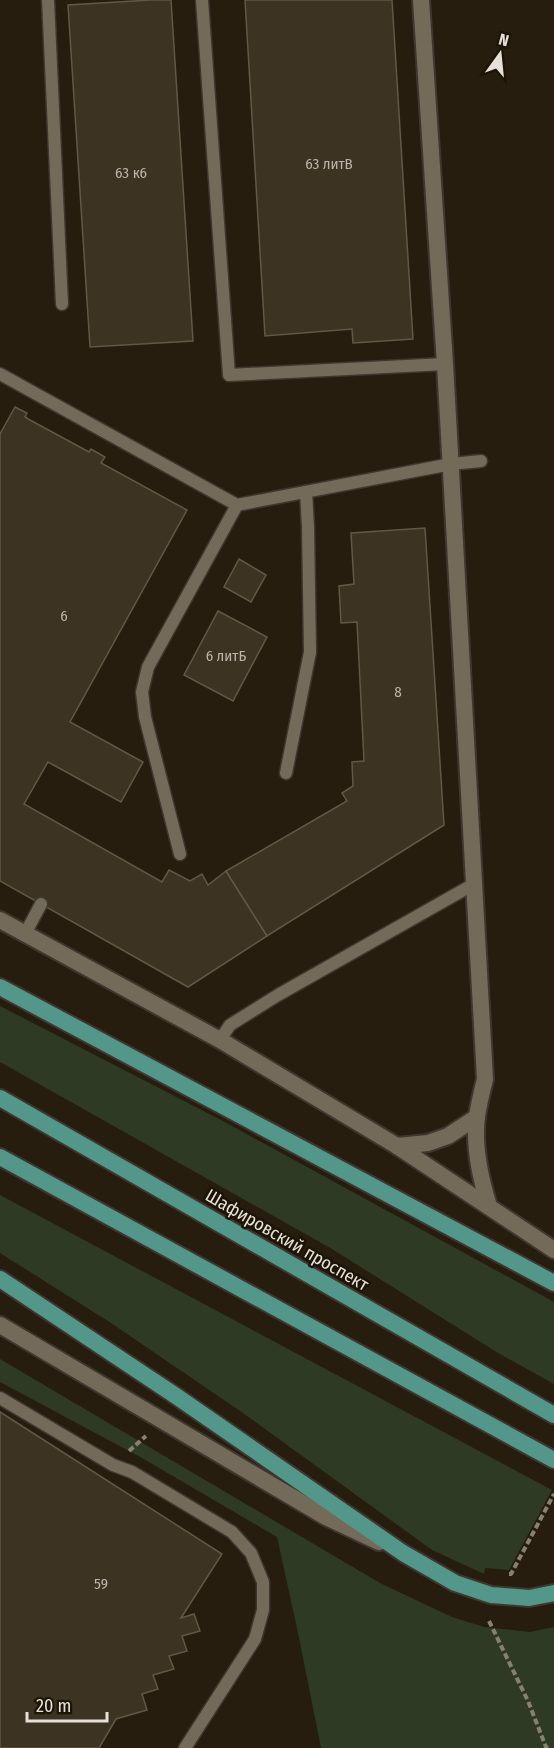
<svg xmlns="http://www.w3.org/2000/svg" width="554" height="1748" font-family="'Fira Sans Condensed',sans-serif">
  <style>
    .green { fill: #2e3a23 }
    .building { fill: #3c3323; stroke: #625847; stroke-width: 1.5 }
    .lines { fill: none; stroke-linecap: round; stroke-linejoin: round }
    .service-casing { stroke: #3e372f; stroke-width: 15 }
    .minor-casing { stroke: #3e372f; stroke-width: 20 }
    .primary-casing { stroke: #3e372f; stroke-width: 20 }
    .path { stroke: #878073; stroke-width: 4; stroke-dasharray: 6 3; stroke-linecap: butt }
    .service { stroke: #746a59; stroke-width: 12 }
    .minor { stroke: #746a59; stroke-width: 16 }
    .primary { stroke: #53968a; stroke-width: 16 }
    .labels { text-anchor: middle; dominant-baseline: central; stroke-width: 5; stroke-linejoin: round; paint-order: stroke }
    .number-label { font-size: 15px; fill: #bcb5a9 }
    .street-label { font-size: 18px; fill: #e6e0d6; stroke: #1c1406 }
  </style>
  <rect width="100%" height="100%" fill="#261d0e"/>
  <g class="green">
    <path d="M0 1006 221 1120 554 1302V1384L498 1353 332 1249 0 1062Z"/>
    <path d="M0 1195 552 1490 509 1570 485 1568 484 1574 432 1550 243 1413 111 1323 0 1253Z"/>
    <path d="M0 1359 380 1583 452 1617 484 1627 530 1632 554 1627V1748H321L297 1628 277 1537 142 1458 0 1382Z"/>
  </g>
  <g class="building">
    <path d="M150 0H171L193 341 90 347 68 5Z"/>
    <path d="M245 0H392L413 339 353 343 352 329 265 336Z"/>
    <path d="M15 407 27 413 25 417 30 420 89 452 91 449 105 457 101 463 187 510 70 722 143 762 121 802 48 762 24 804 162 882 169 870 190 881 202 874 208 885 226 871 267 936 188 987 0 881V434Z"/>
    <path d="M425 528 444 825 267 936 226 871 347 801 342 793 353 786 352 762 364 761 357 622 341 623 339 586 354 584 351 533Z"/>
    <path d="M239 559 266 575 251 602 224 587Z"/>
    <path d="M218 611 267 637 233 701 184 675Z"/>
    <path d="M0 1412 222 1554 181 1618 194 1614 200 1631 182 1636 187 1651 169 1656 174 1669 153 1675 158 1689 142 1694 147 1710 116 1719 99 1748H0Z"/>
  </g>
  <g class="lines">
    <g class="service-casing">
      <g id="service">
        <path d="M48 0 62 304"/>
        <path d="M202 0 229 375 445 364"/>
        <path d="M0 374 237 505 451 464 481 461"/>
        <path d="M286 773 310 652 308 527 306 492"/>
        <path d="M180 854 145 717 142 692 148 667 237 505"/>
        <path d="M25 934 41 904"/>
        <path d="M220 1040 230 1025 278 995 474 884"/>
        <path d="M0 1398 113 1465 132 1472 232 1532 251 1553 263 1582V1610L255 1639 185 1748"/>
      </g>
    </g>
    <g class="minor-casing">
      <g id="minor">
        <path d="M421 0 445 364 485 1079C482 1091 479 1104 477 1116 473 1146 480 1177 489 1206"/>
        <path d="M0 920 220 1040 397 1146 554 1250"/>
        <path d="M397 1146 428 1143 448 1136 477 1117"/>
        <path d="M0 1325 326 1517 379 1542"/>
      </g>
    </g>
    <g class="primary-casing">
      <g id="primary">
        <path d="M0 987 554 1283"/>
        <path d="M0 1098 554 1415"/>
        <path d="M0 1157 554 1460"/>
        <path d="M0 1279 176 1396 403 1553 455 1583 491 1595 529 1598 554 1593"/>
      </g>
    </g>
    <g class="path">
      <path d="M129 1451 146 1436"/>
      <path d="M509 1574H511L554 1494"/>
      <path d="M489 1621 528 1701 546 1747 548 1748"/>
    </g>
    <use href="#service" class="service"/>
    <use href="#minor" class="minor"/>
    <use href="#primary" class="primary"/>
  </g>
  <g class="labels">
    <g class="number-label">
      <text x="329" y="164">63 литВ</text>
      <text x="131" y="173">63 к6</text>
      <text x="64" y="616">6</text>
      <text x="226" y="656">6 литБ</text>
      <text x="398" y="692">8</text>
      <text x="101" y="1584">59</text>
    </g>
    <g class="street-label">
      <text transform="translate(287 1240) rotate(30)">Шафировский проспект</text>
    </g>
  </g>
  <g transform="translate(500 54) rotate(15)" stroke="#1c1406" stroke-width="4.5" paint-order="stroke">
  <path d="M0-4.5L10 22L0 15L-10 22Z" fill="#e6e0d6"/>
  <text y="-9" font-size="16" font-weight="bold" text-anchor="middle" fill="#e6e0d6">N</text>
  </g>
  <path d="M27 1712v9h80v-9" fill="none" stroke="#e6e0d6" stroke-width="3"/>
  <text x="36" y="1712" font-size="18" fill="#e6e0d6" stroke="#1c1406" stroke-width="4.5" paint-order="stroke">20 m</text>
</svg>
